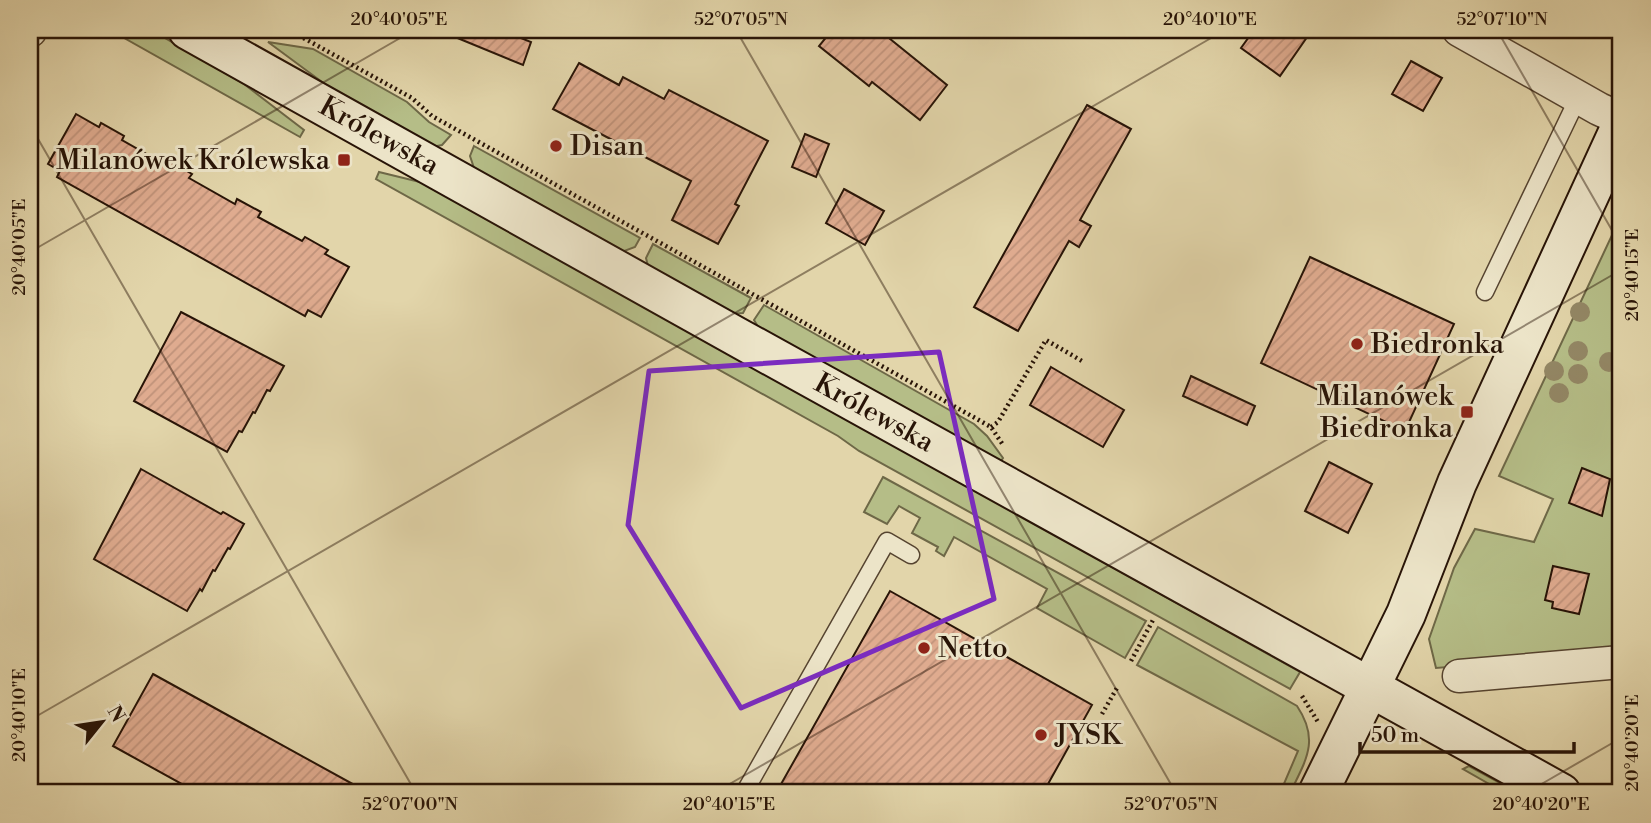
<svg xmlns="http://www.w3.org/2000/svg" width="1651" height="823" font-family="'Libre Bodoni',serif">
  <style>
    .green { fill: #b5bd87; stroke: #6e6847; stroke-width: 2 }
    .building { fill: url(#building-hatch); stroke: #281407; stroke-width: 2 }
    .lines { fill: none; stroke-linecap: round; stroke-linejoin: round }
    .lane-casing { stroke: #564430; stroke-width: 19 }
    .street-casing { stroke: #564430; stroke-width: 35 }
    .secondary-casing { stroke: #281407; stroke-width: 42 }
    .path { stroke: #281407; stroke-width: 4.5; stroke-dasharray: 2 3.5; stroke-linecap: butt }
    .lane { stroke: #ece4c8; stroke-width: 16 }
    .street { stroke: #ece4c8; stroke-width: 32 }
    .secondary { stroke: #ece4c8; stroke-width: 38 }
    .tree { fill: #938765 }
    .marked { fill: none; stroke: #7b2cbf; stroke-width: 5; stroke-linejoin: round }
    .ticks { fill: none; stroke: #281407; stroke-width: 2; stroke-opacity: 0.45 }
    .poi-dot { fill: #8f2418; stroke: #ece4c8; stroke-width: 2.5 }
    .labels { text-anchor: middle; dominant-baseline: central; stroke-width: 6; stroke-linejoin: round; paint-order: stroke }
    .street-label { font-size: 28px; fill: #281407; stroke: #ece4c8 }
    .poi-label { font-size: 28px; fill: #281407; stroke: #ece4c8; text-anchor: start }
    .neatline { fill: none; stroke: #281407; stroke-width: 2.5 }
    .ticks-label { font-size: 18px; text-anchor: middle; fill: #281407 }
  </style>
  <defs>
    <pattern id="building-hatch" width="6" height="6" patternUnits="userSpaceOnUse" patternTransform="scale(1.75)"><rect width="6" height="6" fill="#dfab8f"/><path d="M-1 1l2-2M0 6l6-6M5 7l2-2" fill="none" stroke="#bf927a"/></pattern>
  </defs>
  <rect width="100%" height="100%" fill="#e2d5aa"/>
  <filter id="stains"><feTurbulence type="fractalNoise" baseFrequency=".00286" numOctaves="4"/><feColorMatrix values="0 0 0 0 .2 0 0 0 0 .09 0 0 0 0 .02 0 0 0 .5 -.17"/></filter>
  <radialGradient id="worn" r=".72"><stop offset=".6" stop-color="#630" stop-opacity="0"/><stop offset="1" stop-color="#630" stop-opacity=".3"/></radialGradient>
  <g class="green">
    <path d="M110 30H151L244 84 304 130 300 137Z"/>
    <path d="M268 42 313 49 407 102 429 122 451 135 442 145 432 147 341 96Z"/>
    <path d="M474 146 640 238 635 247 619 253 475 171 470 156Z"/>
    <path d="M379 172 428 184 1300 672 1290 689 859 451 838 436 376 179Z"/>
    <path d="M1621 216V325L1618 346 1621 354V653L1436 668 1429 639 1454 568 1475 529 1534 542 1553 499 1499 476Z"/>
    <path d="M653 244 751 298 743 313 730 314 649 270 646 258Z"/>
    <path d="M764 305 974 424 987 436 1003 458 1001 461 930 426 760 330 754 320Z"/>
    <path d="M883 477 1146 621 1125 658 1037 608 1047 589 954 537 944 556 936 551 938 547 912 533 920 518 899 506 887 524 864 512Z"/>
    <path d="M1158 627 1297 706C1320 740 1306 760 1290 793H1280L1298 751 1137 665Z"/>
    <path d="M1469 766 1513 790V793H1505L1463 769Z"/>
  </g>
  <g class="building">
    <path d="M438 30H501L531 42 523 65Z"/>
    <path d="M832 30H879L947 85 920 120 872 82 869 86 819 46Z"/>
    <path d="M1254 30H1312L1280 76 1241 48Z"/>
    <path d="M1411 61 1442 78 1423 111 1392 94Z"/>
    <path d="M579 63 619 85 623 77 664 99 669 90 768 141 735 204 739 206 718 244 672 220 691 181 553 109Z"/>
    <path d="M1087 105 1131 129 1080 220 1091 226 1079 247 1069 241 1018 331 974 307Z"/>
    <path d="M76 114 99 127 101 123 124 136 122 140 166 165 169 161 192 174 189 178 235 204 237 199 261 212 258 217 302 241 305 237 328 250 325 254 349 267 321 317 308 310 305 316 57 177 60 171 48 164Z"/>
    <path d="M805 134 829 144 816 177 792 167Z"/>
    <path d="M844 189 884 211 865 245 826 223Z"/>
    <path d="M1310 257 1454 324 1405 431 1261 363Z"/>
    <path d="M181 312 284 366 270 391 267 390 255 413 253 412 242 432 239 431 227 452 134 401Z"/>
    <path d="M1051 367 1124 410 1103 447 1030 405Z"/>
    <path d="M1191 376 1255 406 1247 425 1183 396Z"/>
    <path d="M1329 462 1372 484 1348 533 1305 511Z"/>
    <path d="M1582 468 1610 479 1602 516 1569 503Z"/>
    <path d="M141 469 221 514 223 512 244 524 230 549 228 548 215 571 213 570 202 591 200 589 187 611 94 559Z"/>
    <path d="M1553 566 1589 574 1579 614 1552 608 1553 602 1545 600Z"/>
    <path d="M890 591 1092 705 1043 793H776Z"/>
    <path d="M153 674 369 793H198L113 746Z"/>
  </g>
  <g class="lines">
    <g class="lane-casing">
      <g id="lane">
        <path d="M1485 292 1578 98"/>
        <path d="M744 793 887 541 911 555"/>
      </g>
    </g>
    <g class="street-casing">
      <g id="street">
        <path d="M1459 30 1599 109 1621 119"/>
        <path d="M30 31V30"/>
        <path d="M1459 676 1621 662"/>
      </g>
    </g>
    <g class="secondary-casing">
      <g id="secondary">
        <path d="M188 30 737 337 1561 793"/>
        <path d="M1318 793 1406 614 1457 483 1621 126"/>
      </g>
    </g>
    <g class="path">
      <path d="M289 30 412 98 432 116 977 419 991 427 1003 445"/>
      <path d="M1621 331V350"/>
      <path d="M991 427 998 422 1046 340 1082 361"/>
      <path d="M1131 661 1153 620"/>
      <path d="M1302 696 1318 722"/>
      <path d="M1102 714 1117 688"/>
    </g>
    <use href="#lane" class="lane"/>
    <use href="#street" class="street"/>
    <use href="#secondary" class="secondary"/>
  </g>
  <g class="tree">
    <circle cx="1580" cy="312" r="10"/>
    <circle cx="1578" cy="351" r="10"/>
    <circle cx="1609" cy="362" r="10"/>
    <circle cx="1554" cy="371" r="10"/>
    <circle cx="1578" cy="374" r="10"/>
    <circle cx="1559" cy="393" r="10"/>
  </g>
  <path class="marked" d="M939 352 994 599 741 708 628 525 649 371Z"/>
  <path class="ticks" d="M736 30 1176 793M1497 30 1621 246M30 125 416 793M30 252 414 30M30 720 1225 30M714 793 1621 270M1526 793 1621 738"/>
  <g class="poi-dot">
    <circle cx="556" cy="146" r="7"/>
    <rect x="337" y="153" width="14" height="14" rx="3.5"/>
    <circle cx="1357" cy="344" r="7"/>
    <rect x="1460" y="405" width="14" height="14" rx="3.5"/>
    <circle cx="924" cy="648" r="7"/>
    <circle cx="1041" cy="735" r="7"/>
  </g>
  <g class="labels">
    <g class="street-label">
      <text transform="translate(379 136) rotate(29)">Królewska</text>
      <text transform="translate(874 413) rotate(29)">Królewska</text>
    </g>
    <g class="poi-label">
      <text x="570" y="146">Disan</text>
      <text x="330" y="160" text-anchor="end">Milanówek Królewska</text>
      <text x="1371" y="344">Biedronka</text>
      <text x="1453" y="396" text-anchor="end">Milanówek<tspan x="1453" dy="32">Biedronka</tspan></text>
      <text x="938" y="648">Netto</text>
      <text x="1055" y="735">JYSK</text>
    </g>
  </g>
  <rect width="1651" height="823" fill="none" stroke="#e2d5aa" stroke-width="77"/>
  <g transform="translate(102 722) rotate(60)" stroke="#ece4c8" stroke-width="5" paint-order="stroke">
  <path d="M0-5L12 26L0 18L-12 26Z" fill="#281407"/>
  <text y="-10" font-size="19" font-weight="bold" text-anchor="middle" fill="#281407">N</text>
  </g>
  <path d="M1360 742v10h214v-10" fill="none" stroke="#281407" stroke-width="3.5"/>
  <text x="1371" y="742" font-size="21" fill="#281407" stroke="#ece4c8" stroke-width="5" paint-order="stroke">50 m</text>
  <rect x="38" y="38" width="1574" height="746" class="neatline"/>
  <g class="ticks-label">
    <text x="399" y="25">20°40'05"E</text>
    <text x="741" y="25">52°07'05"N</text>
    <text x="1210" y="25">20°40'10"E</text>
    <text x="1502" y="25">52°07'10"N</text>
    <text transform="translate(19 247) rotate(-90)" y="6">20°40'05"E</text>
    <text transform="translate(1632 275) rotate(-90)" y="6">20°40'15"E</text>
    <text transform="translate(19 715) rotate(-90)" y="6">20°40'10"E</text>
    <text transform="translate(1632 743) rotate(-90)" y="6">20°40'20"E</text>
    <text x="410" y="810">52°07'00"N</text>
    <text x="729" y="810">20°40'15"E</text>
    <text x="1171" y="810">52°07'05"N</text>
    <text x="1541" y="810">20°40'20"E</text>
  </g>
  <rect width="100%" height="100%" filter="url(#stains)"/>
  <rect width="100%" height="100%" fill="url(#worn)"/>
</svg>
